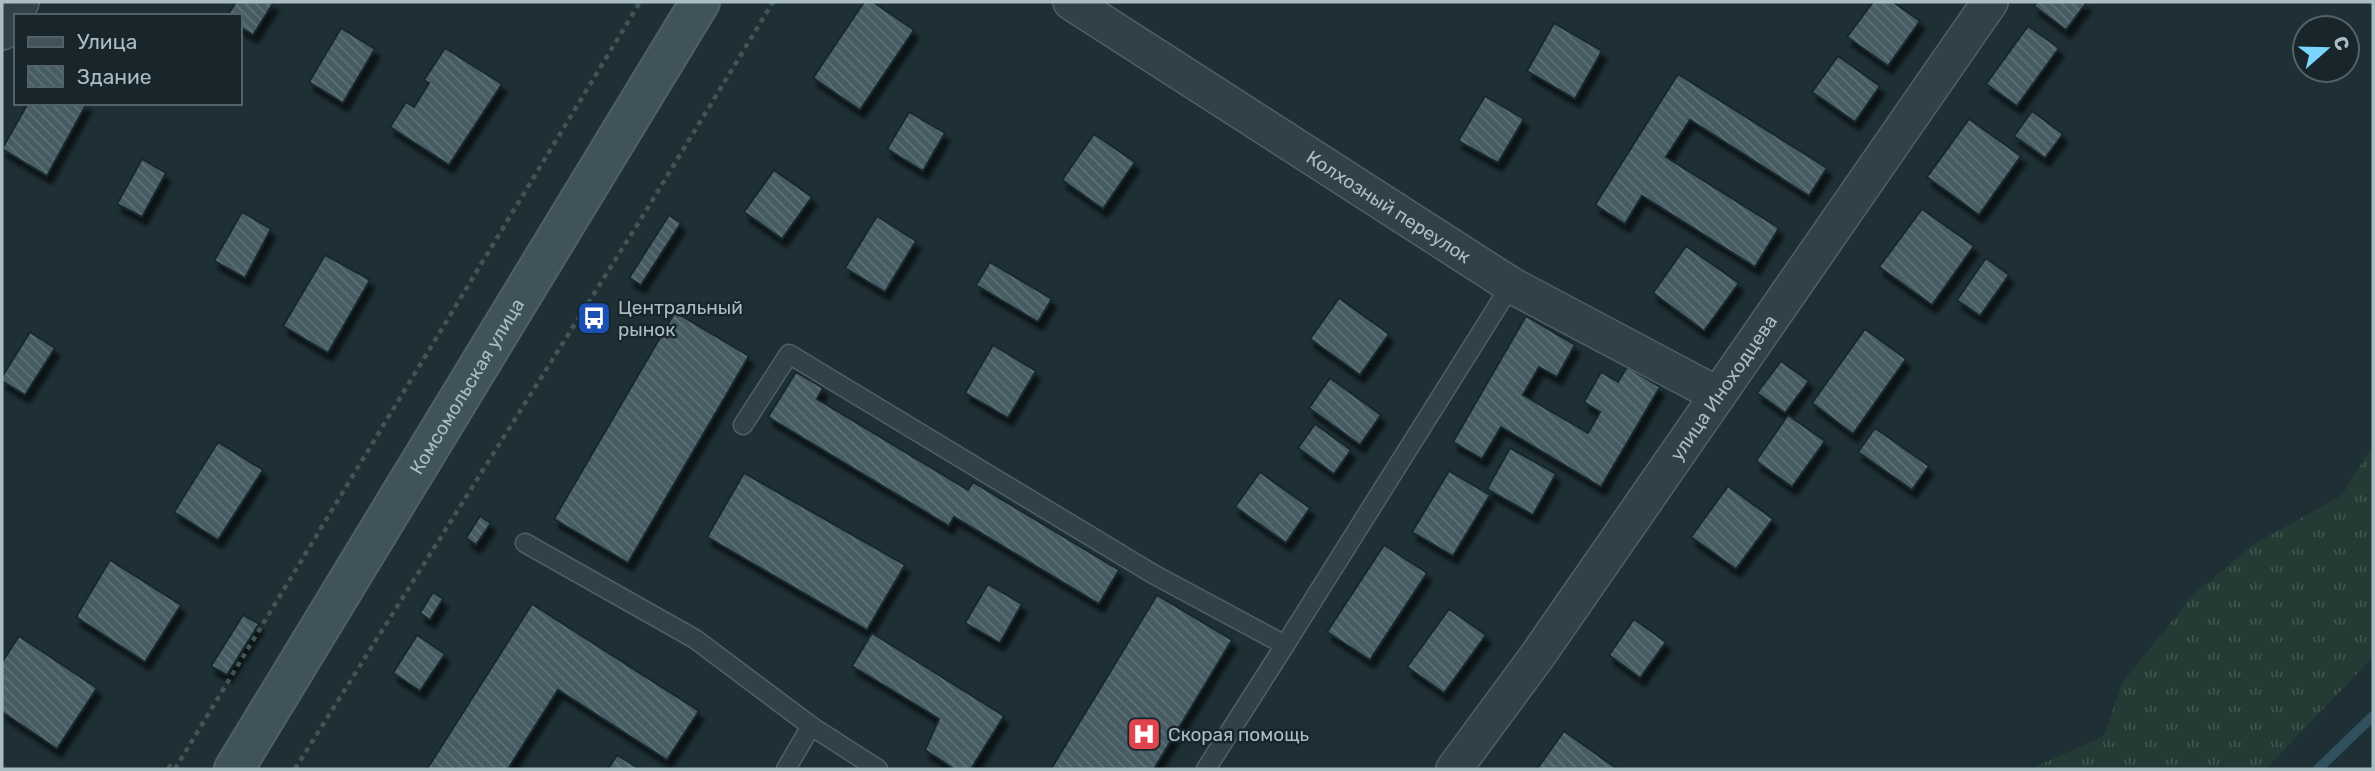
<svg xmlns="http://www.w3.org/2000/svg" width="2375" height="771" font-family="Rubik,sans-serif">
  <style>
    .grass { fill: url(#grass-tufts) }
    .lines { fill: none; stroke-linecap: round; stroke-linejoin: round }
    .stream { stroke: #2f505c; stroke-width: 10 }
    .building { fill: url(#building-back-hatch); stroke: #19282d; stroke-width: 2; filter: url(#shadow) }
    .lane-casing { stroke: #4f5f65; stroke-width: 21 }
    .street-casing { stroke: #4f5f65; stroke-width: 38 }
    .secondary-casing { stroke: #4f5f65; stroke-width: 42 }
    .path { stroke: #405751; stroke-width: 4.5; stroke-dasharray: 5 5; stroke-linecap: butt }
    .lane { stroke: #324147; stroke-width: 18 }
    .street { stroke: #324147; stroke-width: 35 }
    .secondary { stroke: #40525a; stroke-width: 38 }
    .labels { text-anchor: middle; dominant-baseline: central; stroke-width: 5; stroke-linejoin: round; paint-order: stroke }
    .street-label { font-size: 19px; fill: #abbdc4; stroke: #18262b }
    .poi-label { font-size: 19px; fill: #abbdc4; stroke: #18262b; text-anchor: start }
  </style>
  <defs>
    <pattern id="grass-tufts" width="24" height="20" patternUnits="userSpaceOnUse" patternTransform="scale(1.75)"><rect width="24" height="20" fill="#233b34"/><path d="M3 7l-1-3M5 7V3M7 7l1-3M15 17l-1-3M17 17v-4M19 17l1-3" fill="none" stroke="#405550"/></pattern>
    <pattern id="building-back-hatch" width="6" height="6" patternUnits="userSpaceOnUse" patternTransform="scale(1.75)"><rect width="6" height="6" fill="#465b62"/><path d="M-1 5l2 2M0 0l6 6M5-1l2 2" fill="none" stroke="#5e7177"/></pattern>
    <filter id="shadow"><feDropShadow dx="4.5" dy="8" stdDeviation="2" flood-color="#0009"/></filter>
  </defs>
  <rect width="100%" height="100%" fill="#1e3036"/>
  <path class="grass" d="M2373 445V657L2266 769H2031L2104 736 2122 683 2193 595 2253 545 2342 495Z"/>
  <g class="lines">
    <path class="stream" d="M2318 769 2373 716"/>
  </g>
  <g class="building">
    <path d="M236 2H274L253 35 240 27V16H227Z"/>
    <path d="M864 2H873L914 30 860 110 813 78Z"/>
    <path d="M1873 2H1893L1920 21 1888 66 1847 37Z"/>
    <path d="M2037 2H2087L2066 30 2034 6Z"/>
    <path d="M1554 23 1602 51 1575 99 1527 71Z"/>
    <path d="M2028 26 2059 48 2017 106 1986 84Z"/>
    <path d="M341 28 375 49 343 103 309 82Z"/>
    <path d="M445 48 502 84 449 165 390 127 406 102 414 107 429 83 424 80Z"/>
    <path d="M1838 56 1880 86 1855 122 1812 92Z"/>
    <path d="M1678 74 1827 168 1809 196 1690 120 1666 157 1779 228 1755 267 1642 196 1625 224 1595 205Z"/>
    <path d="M1485 96 1524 119 1498 163 1458 141Z"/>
    <path d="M28 103H87L47 176 2 149Z"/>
    <path d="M2032 111 2063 134 2045 158 2014 136Z"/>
    <path d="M909 112 945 133 923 171 887 149Z"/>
    <path d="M1969 119 2021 156 1979 215 1927 177Z"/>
    <path d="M1094 134 1135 162 1103 209 1062 180Z"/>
    <path d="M142 159 166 173 142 217 117 204Z"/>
    <path d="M774 170 812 197 782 239 744 212Z"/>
    <path d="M1922 209 1974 246 1932 305 1879 267Z"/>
    <path d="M242 212 271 229 245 278 214 261Z"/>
    <path d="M669 215 681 223 641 285 629 278Z"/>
    <path d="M877 216 916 241 885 292 845 268Z"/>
    <path d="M1686 246 1739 283 1704 331 1653 293Z"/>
    <path d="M325 255 370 280 328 353 283 326Z"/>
    <path d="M1986 258 2009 275 1980 316 1957 300Z"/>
    <path d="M990 262 1052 299 1038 322 976 285Z"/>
    <path d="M1339 298 1389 334 1360 375 1310 339Z"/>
    <path d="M675 312 749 356 628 563 554 519Z"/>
    <path d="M1526 316 1575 345 1557 377 1539 367 1523 395 1588 433 1600 412 1584 402 1601 372 1618 382 1627 367 1660 387 1601 487 1501 427 1482 459 1453 442Z"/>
    <path d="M1865 329 1906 359 1853 434 1812 403Z"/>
    <path d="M30 332 55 348 25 395 2 381V377Z"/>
    <path d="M993 345 1036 371 1008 418 965 393Z"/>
    <path d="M1781 361 1809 381 1785 413 1757 393Z"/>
    <path d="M796 372 823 388 817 399 968 490 973 482 1119 570 1099 604 954 517 949 526 768 417Z"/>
    <path d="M1330 378 1381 415 1360 445 1309 408Z"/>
    <path d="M1788 415 1825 441 1792 487 1756 461Z"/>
    <path d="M1315 424 1351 450 1334 474 1298 448Z"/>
    <path d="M1875 428 1929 466 1912 490 1858 452Z"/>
    <path d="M218 442 263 470 218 540 174 512Z"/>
    <path d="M1510 448 1556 474 1533 515 1487 489Z"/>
    <path d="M1449 471 1490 495 1453 556 1412 532Z"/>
    <path d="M1260 472 1310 508 1286 543 1235 507Z"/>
    <path d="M744 473 905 565 867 630 707 537Z"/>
    <path d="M1728 486 1773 519 1736 569 1691 537Z"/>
    <path d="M480 516 491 523 476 545 466 538Z"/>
    <path d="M1384 545 1427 573 1370 660 1327 632Z"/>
    <path d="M110 560 181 605 145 662 76 617Z"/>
    <path d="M988 584 1022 604 1000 643 965 623Z"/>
    <path d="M433 592 443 599 430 620 420 613Z"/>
    <path d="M1157 595 1232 640 1154 769H1051Z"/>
    <path d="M532 604 699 711 667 760 558 690 508 769H427Z"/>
    <path d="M1449 609 1486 635 1444 693 1407 667Z"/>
    <path d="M243 615 259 624 227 675 211 666Z"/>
    <path d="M1634 619 1666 642 1640 678 1609 655Z"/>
    <path d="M872 633 1004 716 971 769H954L925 750 939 719 852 666Z"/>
    <path d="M417 635 445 654 420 691 393 673Z"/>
    <path d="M19 636 97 688 57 749 2 712V662Z"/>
    <path d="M1564 731 1616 768 1615 769H1537Z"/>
    <path d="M617 755 640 769H608Z"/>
  </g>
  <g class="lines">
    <g class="lane-casing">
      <g id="lane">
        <path d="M743 425 789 354 1153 574 1285 645 1511 285"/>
        <path d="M525 543 695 639 811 726"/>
        <path d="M786 769 811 726 878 769"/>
        <path d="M1206 769 1285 645"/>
      </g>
    </g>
    <g class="street-casing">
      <g id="street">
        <path id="s1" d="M1071 2 1511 285 1718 395"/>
        <path d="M2 32 21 2"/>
        <path id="s2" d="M1454 769 1538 655 1990 2"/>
      </g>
    </g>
    <g class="secondary-casing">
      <g id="secondary">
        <path id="s3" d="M234 769 700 2"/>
      </g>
    </g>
    <g class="path">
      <path d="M168 769 170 766 174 769"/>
      <path d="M175 769 640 2"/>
      <path d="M295 769 644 214 773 2"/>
    </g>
    <use href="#lane" class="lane"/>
    <use href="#street" class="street"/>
    <use href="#secondary" class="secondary"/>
  </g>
  <defs>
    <g id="bus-square" transform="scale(1.75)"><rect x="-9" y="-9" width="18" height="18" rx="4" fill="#1a4fb4" stroke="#18262b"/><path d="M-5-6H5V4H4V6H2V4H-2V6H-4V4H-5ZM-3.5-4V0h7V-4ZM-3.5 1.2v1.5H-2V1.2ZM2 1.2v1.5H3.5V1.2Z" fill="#fff"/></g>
    <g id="hospital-square" transform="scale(1.75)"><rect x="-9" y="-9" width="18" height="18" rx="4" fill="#e0444e" stroke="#18262b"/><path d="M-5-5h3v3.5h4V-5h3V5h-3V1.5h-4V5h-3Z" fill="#fff"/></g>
  </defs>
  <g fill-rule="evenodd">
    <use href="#bus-square" x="594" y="318"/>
    <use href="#hospital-square" x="1144" y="734"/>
  </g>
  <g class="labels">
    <g class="street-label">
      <text stroke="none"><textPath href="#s1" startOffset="378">Колхозный переулок</textPath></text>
      <text stroke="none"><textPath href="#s3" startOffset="448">Комсомольская улица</textPath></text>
      <text stroke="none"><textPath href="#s2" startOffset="467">улица Иноходцева</textPath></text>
    </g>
    <g class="poi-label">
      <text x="618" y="307">Центральный<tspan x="618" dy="22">рынок</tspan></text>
      <text x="1168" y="734">Скорая помощь</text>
    </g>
  </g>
  <rect width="2375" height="771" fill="none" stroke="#abbdc4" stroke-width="7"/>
  <rect x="14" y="14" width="228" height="91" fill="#18262b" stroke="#536268" stroke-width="2"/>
  <rect x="28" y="37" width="35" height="10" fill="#40525a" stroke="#536268" stroke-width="2"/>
  <text x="77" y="49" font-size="21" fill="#abbdc4">Улица</text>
  <rect x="28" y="66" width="35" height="21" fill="url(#building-back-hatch)" stroke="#536268" stroke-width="2"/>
  <text x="77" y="84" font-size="21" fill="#abbdc4">Здание</text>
  <g transform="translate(2326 49) rotate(70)"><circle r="33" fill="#18262b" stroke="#536268" stroke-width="2"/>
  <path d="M0-5L12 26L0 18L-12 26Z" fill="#79d5fb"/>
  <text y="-10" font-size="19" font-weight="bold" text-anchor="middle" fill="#abbdc4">С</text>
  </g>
</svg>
